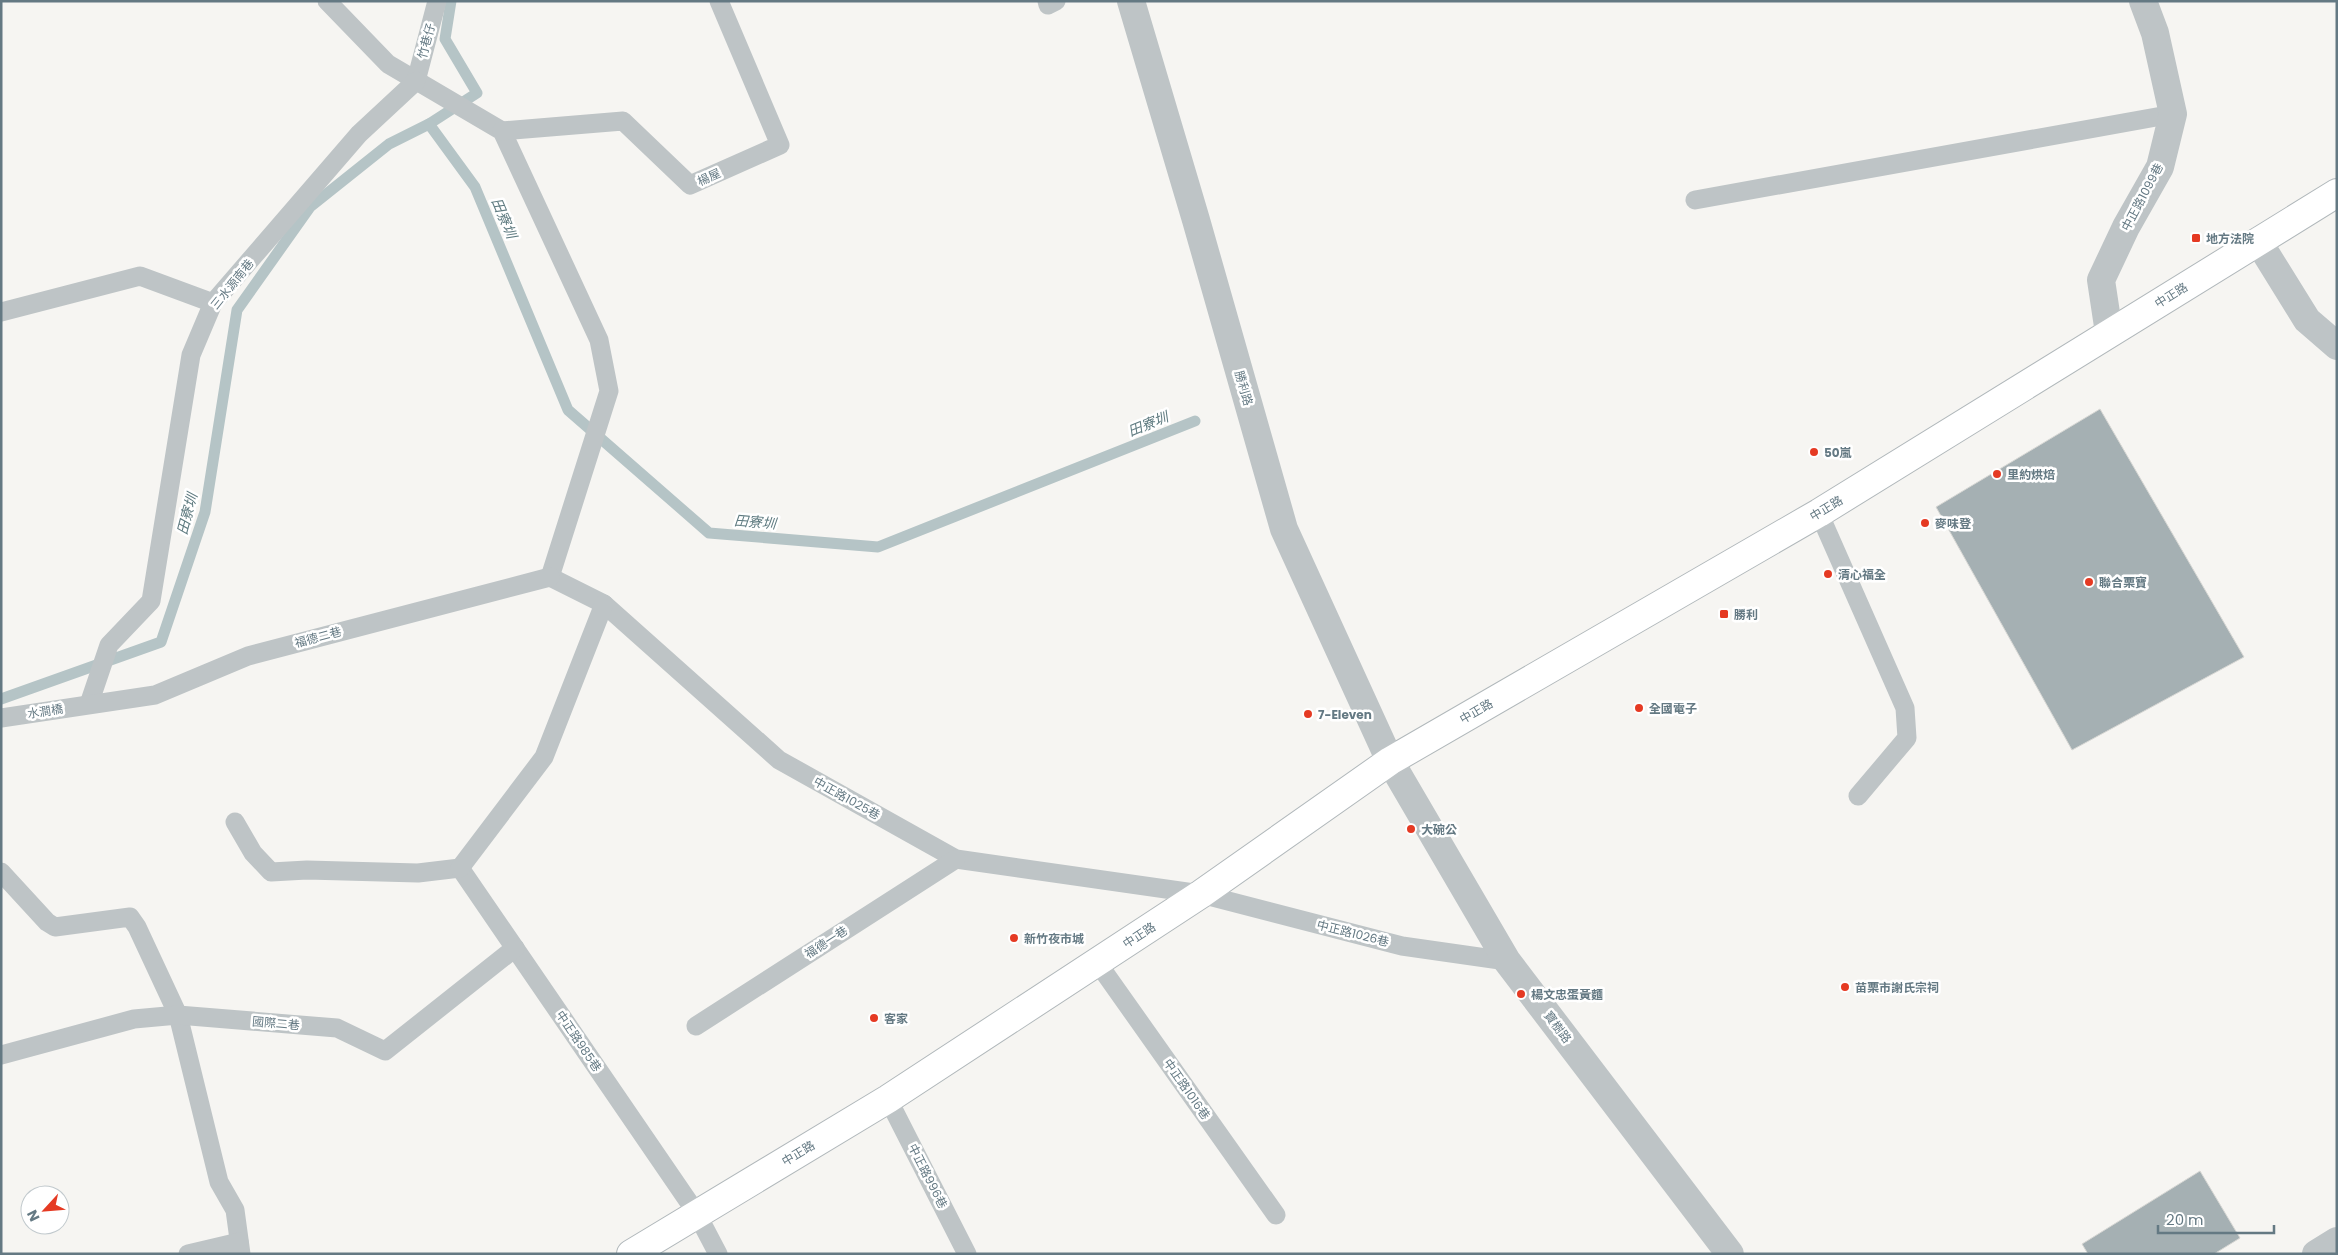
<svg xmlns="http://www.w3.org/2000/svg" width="2338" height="1255" font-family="Poppins,'Noto Sans TC',sans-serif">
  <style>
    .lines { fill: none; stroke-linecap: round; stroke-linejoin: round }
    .stream { stroke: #b5c4c6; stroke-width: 11 }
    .building { fill: #a5b0b3; stroke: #d7d7d4 }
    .secondary-casing { stroke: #b1b8bb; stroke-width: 30 }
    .lane { stroke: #bec4c6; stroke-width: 19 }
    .street { stroke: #bec4c6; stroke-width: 28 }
    .secondary { stroke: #fff; stroke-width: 28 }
    .poi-dot { fill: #e53a23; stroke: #fff; stroke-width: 2 }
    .labels { text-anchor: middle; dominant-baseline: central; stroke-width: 5; stroke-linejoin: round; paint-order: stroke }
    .street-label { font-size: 12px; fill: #647983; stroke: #fff }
    .poi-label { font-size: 12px; font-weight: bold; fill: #647983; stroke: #fff; text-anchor: start }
    .water-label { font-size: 14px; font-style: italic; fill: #5f7b80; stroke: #fff }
  </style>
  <rect width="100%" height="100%" fill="#f6f5f2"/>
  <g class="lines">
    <g class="stream">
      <path d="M429 124 477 93 445 39 451 1"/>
      <path d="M1 699 161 642 205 512 237 310 310 207 389 144 429 124 475 187 568 410 709 533 878 547 1195 421"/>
    </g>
  </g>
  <g class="building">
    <path d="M2100 409 2244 657 2072 750 1936 507Z"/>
    <path d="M2200 1171 2240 1238 2214 1254H2088L2082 1244Z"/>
  </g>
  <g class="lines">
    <g class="secondary-casing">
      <path id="secondary" d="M631 1254 888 1099 1201 894 1390 761 1819 513 2337 193"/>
    </g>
    <g class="lane">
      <path d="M327 1 388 64 502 131 599 340 609 391 550 577"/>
      <path d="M1047 1 1048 5 1056 1"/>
      <path d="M416 81 437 1"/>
      <path d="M502 131 623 121 690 185 780 145 719 1"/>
      <path d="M1695 200 2173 114"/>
      <path d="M1 312 140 276 213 303"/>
      <path d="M1819 513 1905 708 1907 738 1858 796"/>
      <path d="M550 577 604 604 779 760 956 859 1201 894 1402 946 1507 961"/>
      <path d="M89 704 109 645 151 601 191 355 213 303 359 134 416 81"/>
      <path d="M1 718 155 695 248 656 550 577"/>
      <path d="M235 822 253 853 271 872 307 870 418 873 460 868"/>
      <path d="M460 868 697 1214 718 1254"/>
      <path d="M460 868 544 757 604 604"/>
      <path d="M1 872 47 922 55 927 130 917 137 927 178 1015 219 1182 235 1210 241 1254"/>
      <path d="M1097 962 1276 1215"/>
      <path d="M696 1026 956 859"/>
      <path d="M1 1055 134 1019 178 1015 337 1028 385 1051 515 948"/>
      <path d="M888 1099 967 1254"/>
      <path d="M188 1254 239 1242"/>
    </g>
    <g class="street">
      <path d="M1131 1 1196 220 1284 529 1390 761 1507 961 1730 1254"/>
      <path d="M2258 241 2307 320 2337 346"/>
      <path d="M2109 333 2101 280 2126 227 2160 167 2173 114 2155 33 2143 1"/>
      <path d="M2316 1254 2337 1241"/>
    </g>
    <use href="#secondary" class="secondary"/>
  </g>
  <g class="poi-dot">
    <rect x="2191" y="233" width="10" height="10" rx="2.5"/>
    <circle cx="1814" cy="452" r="5"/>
    <circle cx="1997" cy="474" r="5"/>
    <circle cx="1925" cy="523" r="5"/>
    <circle cx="1828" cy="574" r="5"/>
    <circle cx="2089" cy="582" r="5"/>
    <rect x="1719" y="609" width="10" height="10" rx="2.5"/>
    <circle cx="1639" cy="708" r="5"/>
    <circle cx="1308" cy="714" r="5"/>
    <circle cx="1411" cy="829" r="5"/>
    <circle cx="1014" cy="938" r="5"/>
    <circle cx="1845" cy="987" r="5"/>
    <circle cx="1521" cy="994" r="5"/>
    <circle cx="874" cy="1018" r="5"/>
  </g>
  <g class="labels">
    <g class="street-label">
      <text transform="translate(426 41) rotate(-75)">竹巷仔</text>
      <text transform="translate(709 177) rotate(-24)">楊屋</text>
      <text transform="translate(2142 197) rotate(-62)">中正路1099巷</text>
      <text transform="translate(232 284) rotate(-51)">三水源南巷</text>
      <text transform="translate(2171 295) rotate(-32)">中正路</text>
      <text transform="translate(1244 388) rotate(74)">勝利路</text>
      <text transform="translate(1826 508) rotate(-31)">中正路</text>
      <text transform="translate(318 637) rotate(-15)">福德二巷</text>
      <text transform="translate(45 711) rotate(-9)">水澗橋</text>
      <text transform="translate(1476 711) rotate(-30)">中正路</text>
      <text transform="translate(847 798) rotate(29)">中正路1025巷</text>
      <text transform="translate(1353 933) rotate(14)">中正路1026巷</text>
      <text transform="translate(1139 935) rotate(-33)">中正路</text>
      <text transform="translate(826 942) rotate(-33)">福德一巷</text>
      <text transform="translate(276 1023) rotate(5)">國際二巷</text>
      <text transform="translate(1558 1027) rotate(53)">寶樹路</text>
      <text transform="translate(579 1041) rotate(56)">中正路985巷</text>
      <text transform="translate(1187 1089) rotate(55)">中正路1016巷</text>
      <text transform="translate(798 1153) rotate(-31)">中正路</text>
      <text transform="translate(928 1176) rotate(63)">中正路996巷</text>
    </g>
    <g class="poi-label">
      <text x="2206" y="238">地方法院</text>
      <text x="1824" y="452">50嵐</text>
      <text x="2007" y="474">里約烘焙</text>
      <text x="1935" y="523">麥味登</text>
      <text x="1838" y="574">清心福全</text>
      <text x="2099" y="582">聯合栗寶</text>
      <text x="1734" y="614">勝利</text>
      <text x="1649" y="708">全國電子</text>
      <text x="1318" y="714">7-Eleven</text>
      <text x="1421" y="829">大碗公</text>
      <text x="1024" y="938">新竹夜市城</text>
      <text x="1855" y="987">苗栗市謝氏宗祠</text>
      <text x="1531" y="994">楊文忠蛋黃麵</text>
      <text x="884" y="1018">客家</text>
    </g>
    <g class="water-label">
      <text transform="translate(504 218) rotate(67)">田寮圳</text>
      <text transform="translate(1148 424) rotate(-22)">田寮圳</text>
      <text transform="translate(187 514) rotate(-75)">田寮圳</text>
      <text transform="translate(755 522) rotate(5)">田寮圳</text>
    </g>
  </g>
  <rect width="2338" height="1255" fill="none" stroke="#647983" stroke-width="5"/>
  <g transform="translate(45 1210) rotate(244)"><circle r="24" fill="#ffffff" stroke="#c1c9cd"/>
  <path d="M0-4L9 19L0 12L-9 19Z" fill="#e53a23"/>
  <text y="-8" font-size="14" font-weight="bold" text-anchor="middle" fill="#647983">N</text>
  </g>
  <path d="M2158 1225v8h116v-8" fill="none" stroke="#647983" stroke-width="2.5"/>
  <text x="2166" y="1225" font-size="15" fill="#647983" stroke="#ffffff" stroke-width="4" paint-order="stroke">20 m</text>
</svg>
